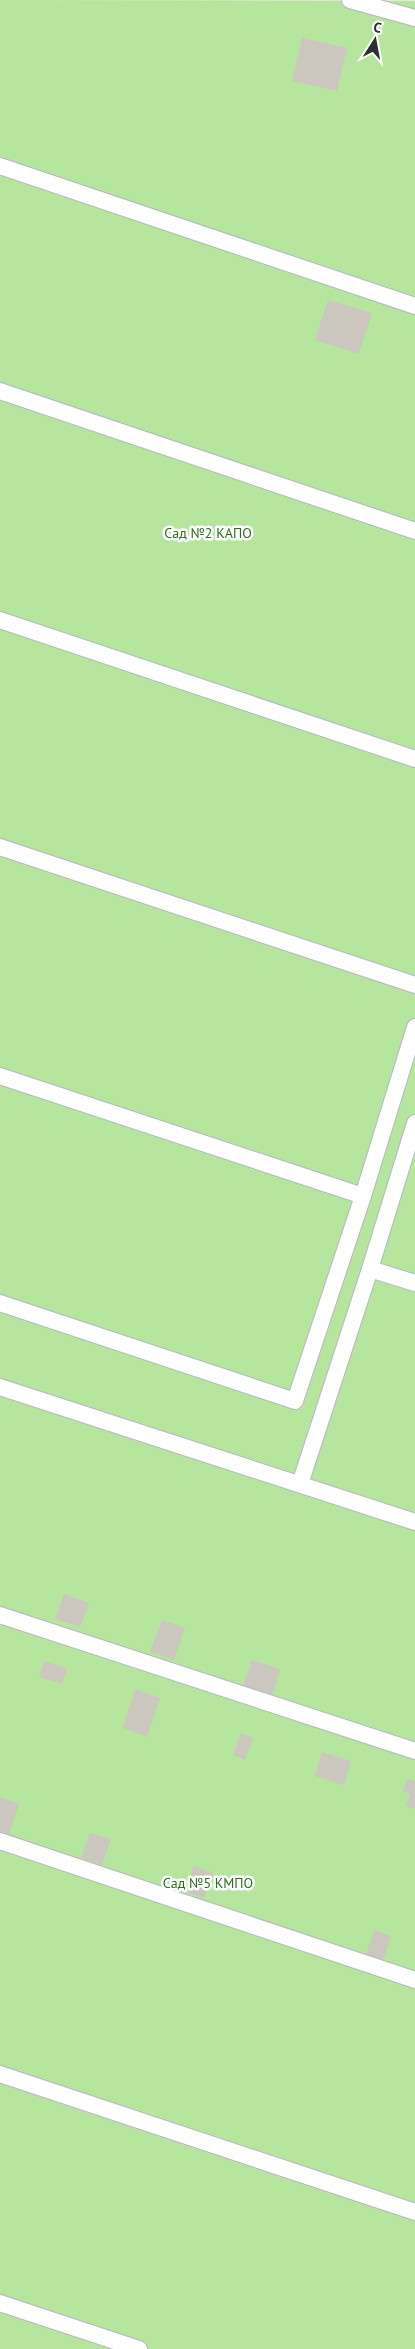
<svg xmlns="http://www.w3.org/2000/svg" width="415" height="2349" font-family="'PT Sans',sans-serif">
  <style>
    .green { fill: #b6e59e }
    .building { fill: #cbc7bf }
    .lines { fill: none; stroke-linecap: round; stroke-linejoin: round }
    .lane-casing { stroke: #b4b7c1; stroke-width: 18 }
    .lane { stroke: #fff; stroke-width: 16 }
    .labels { text-anchor: middle; dominant-baseline: central; stroke-width: 5; stroke-linejoin: round; paint-order: stroke }
    .park-label { font-size: 14px; fill: #2c6e1b; stroke: #fff }
  </style>
  <rect width="100%" height="100%" fill="#efe9e1"/>
  <path class="green" d="M0 0 415 1V2349H0Z"/>
  <g class="building">
    <path d="M302 38 347 48 337 91 292 81Z"/>
    <path d="M328 300 372 313 359 354 315 340Z"/>
    <path d="M64 1594 89 1603 80 1627 55 1619Z"/>
    <path d="M162 1620 185 1628 174 1660 150 1652Z"/>
    <path d="M252 1660 280 1669 272 1696 243 1687Z"/>
    <path d="M44 1661 67 1669 62 1684 39 1677Z"/>
    <path d="M135 1689 160 1698 147 1737 123 1728Z"/>
    <path d="M241 1733 253 1738 245 1760 233 1755Z"/>
    <path d="M322 1752 351 1761 344 1785 315 1776Z"/>
    <path d="M407 1779 415 1781V1809L406 1806 410 1794 403 1791Z"/>
    <path d="M0 1797 19 1804 9 1834 0 1831Z"/>
    <path d="M90 1833 111 1839 102 1865 81 1858Z"/>
    <path d="M194 1866 213 1873 204 1898 186 1892Z"/>
    <path d="M374 1930 391 1936 384 1960 366 1955Z"/>
  </g>
  <g class="lines">
    <g class="lane-casing">
      <g id="lane">
        <path d="M350 0 415 18"/>
        <path d="M0 166 415 306"/>
        <path d="M0 391 415 531"/>
        <path d="M0 620 415 759"/>
        <path d="M0 847 415 985"/>
        <path d="M0 1076 363 1196"/>
        <path d="M370 1269 415 1283"/>
        <path d="M0 1303 295 1401 363 1196 415 1027"/>
        <path d="M0 1387 415 1522"/>
        <path d="M300 1484 370 1269 415 1123"/>
        <path d="M0 1615 415 1751"/>
        <path d="M0 1841 415 1980"/>
        <path d="M0 2074 415 2212"/>
        <path d="M0 2303 139 2349"/>
      </g>
    </g>
    <use href="#lane" class="lane"/>
  </g>
  <g class="labels">
    <g class="park-label">
      <text x="208" y="533">Сад №2 КАПО</text>
      <text x="208" y="1883">Сад №5 КМПО</text>
    </g>
  </g>
  <g transform="translate(375 40) rotate(11)" stroke="#ffffff" stroke-width="4" paint-order="stroke">
  <path d="M0-4L9 19L0 12L-9 19Z" fill="#2e2e2e"/>
  <text y="-8" font-size="14" font-weight="bold" text-anchor="middle" fill="#2e2e2e">С</text>
  </g>
</svg>
